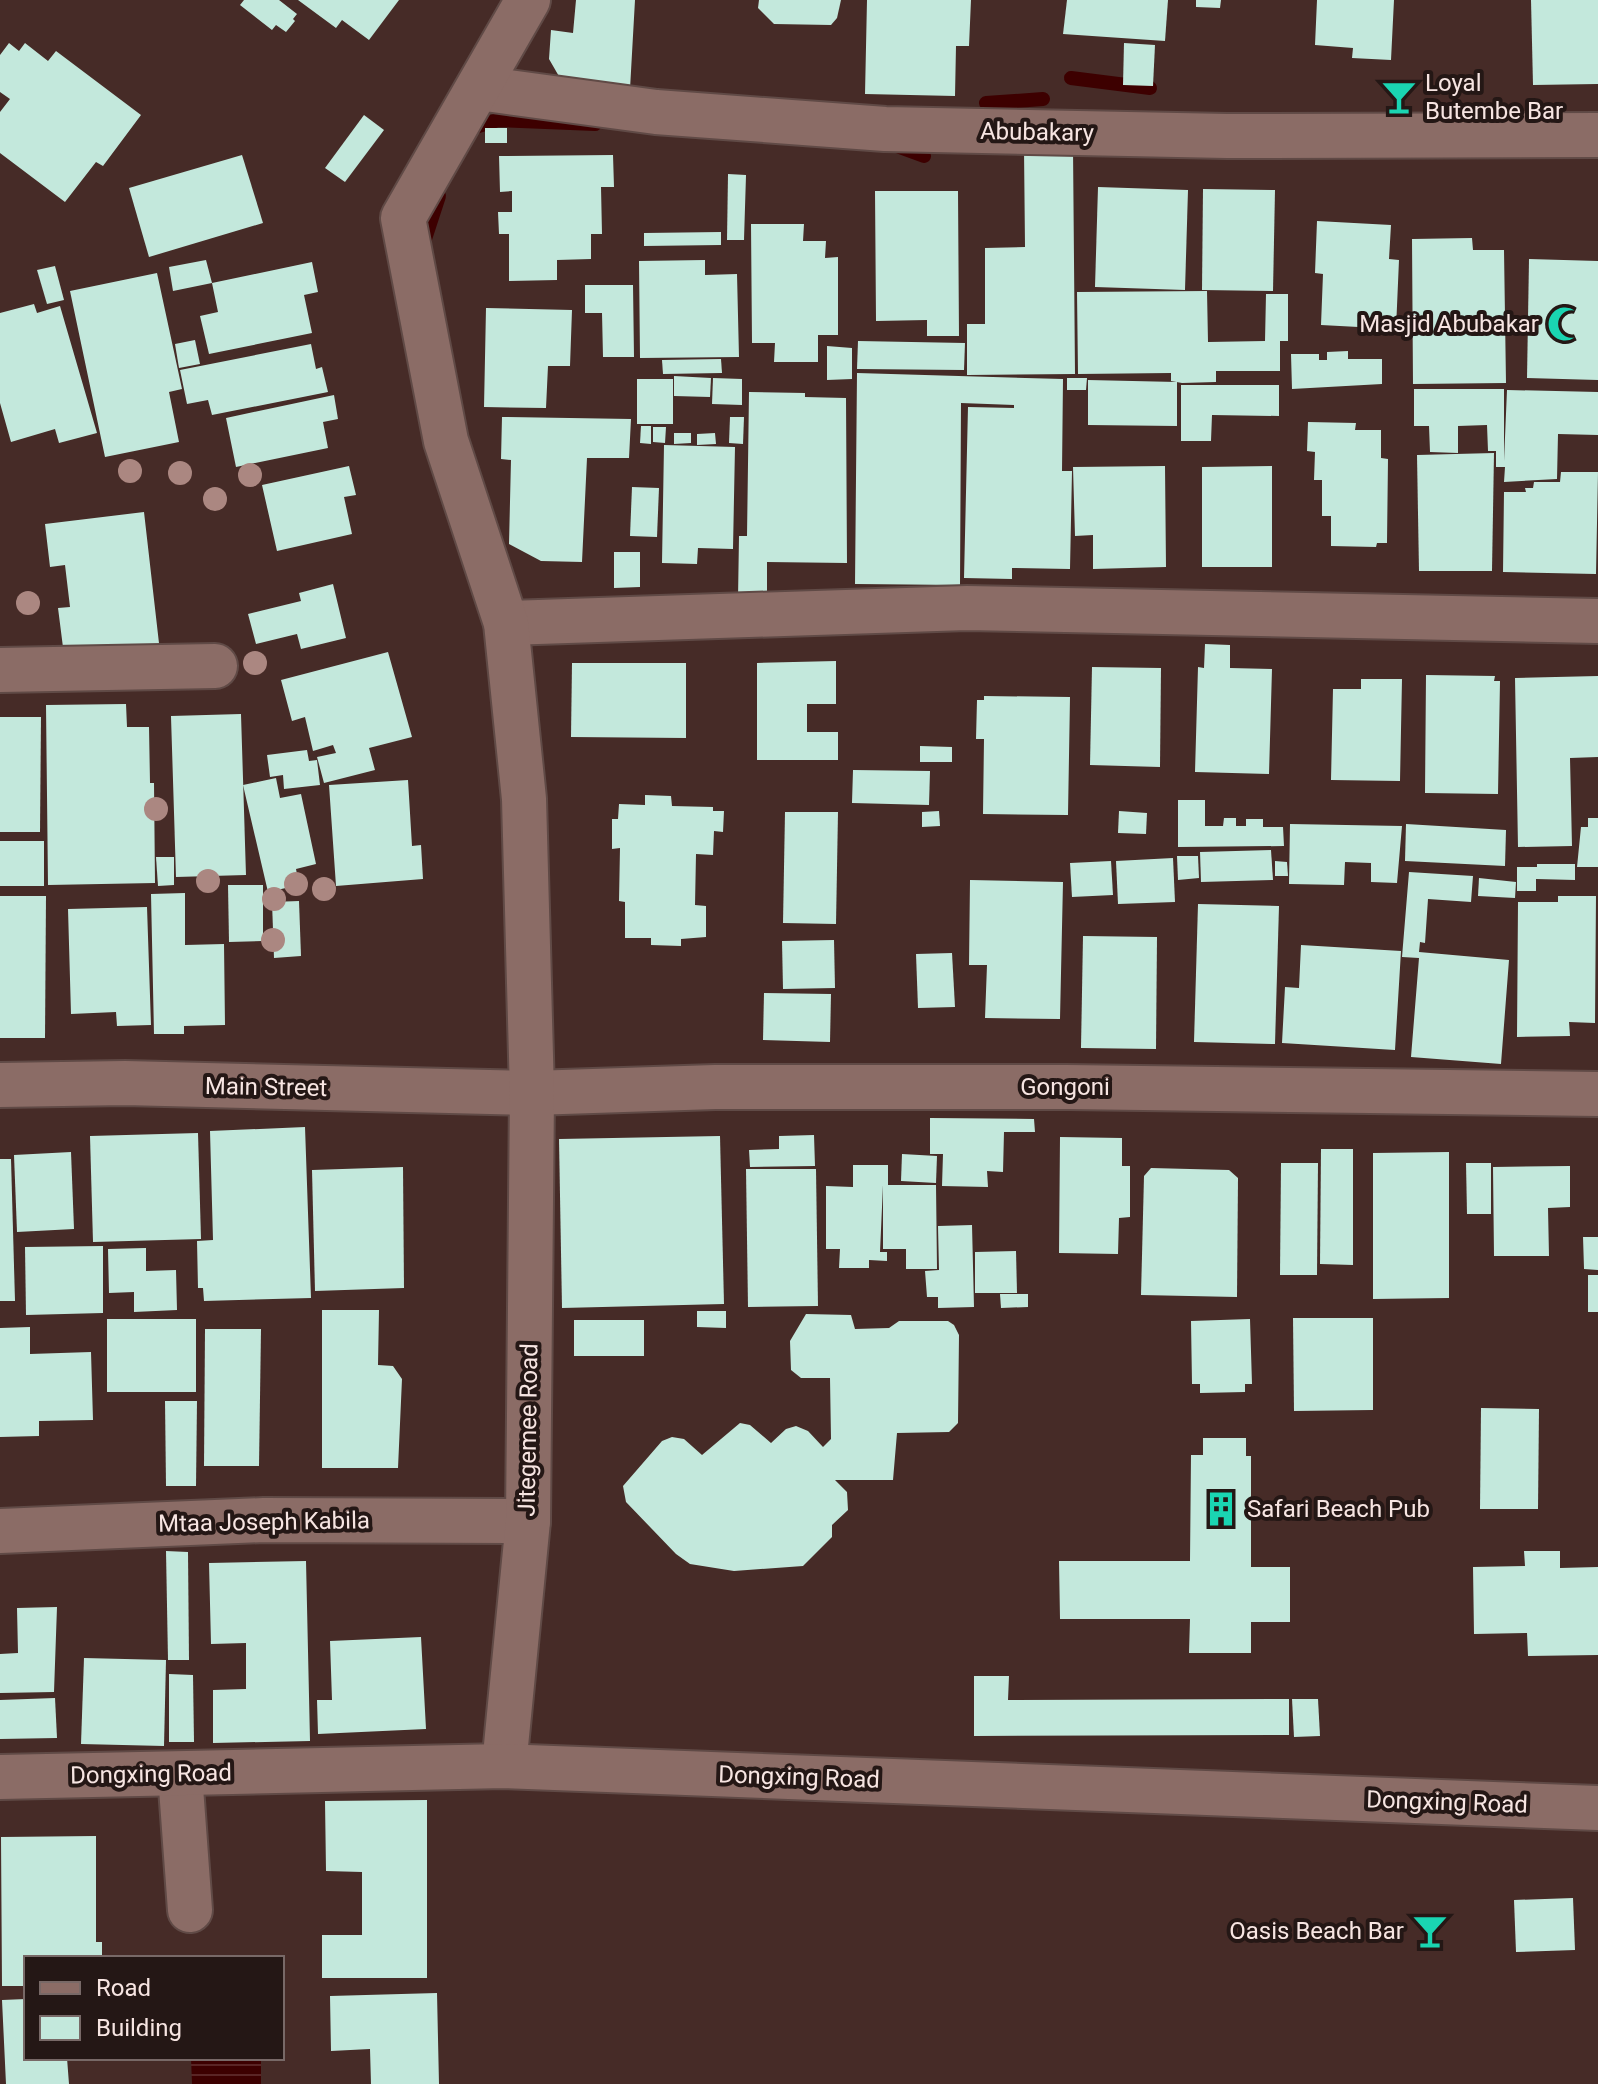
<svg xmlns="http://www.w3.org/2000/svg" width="1598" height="2084" font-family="Roboto,sans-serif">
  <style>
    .water { fill: url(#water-rules) }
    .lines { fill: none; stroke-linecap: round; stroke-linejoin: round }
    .stream { stroke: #3d0000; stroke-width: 14 }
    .building { fill: #c3e8dc }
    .minor-casing { stroke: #604a46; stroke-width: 48 }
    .minor { stroke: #8b6c66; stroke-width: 44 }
    .tree { fill: #ab8781 }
    .labels { text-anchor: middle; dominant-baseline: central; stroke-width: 8; stroke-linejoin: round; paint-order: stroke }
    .poi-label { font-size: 24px; fill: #f7e5e2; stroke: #241715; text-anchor: start }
    .street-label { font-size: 24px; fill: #f7e5e2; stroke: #241715 }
  </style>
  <defs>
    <pattern id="water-rules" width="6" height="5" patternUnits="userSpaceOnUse" patternTransform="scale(2)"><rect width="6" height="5" fill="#3d0000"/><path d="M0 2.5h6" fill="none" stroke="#5a2525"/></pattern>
  </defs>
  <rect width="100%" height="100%" fill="#462b27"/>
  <path class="water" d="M191 2058H261V2084H192Z"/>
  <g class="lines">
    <g class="stream">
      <path d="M1071 78 1150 88"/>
      <path d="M986 103 1043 99"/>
      <path d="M469 134 472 128 498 120 595 124"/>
      <path d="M894 145 924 156"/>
      <path d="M423 245 439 196"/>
    </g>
  </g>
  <g class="building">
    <path d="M244 0H279L297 14 293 19 295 21 286 32 276 25 272 30 240 5Z"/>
    <path d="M298 0H399L369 40 342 20 336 28Z"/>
    <path d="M576 0H635L630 89 564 85 549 59 551 30 573 33Z"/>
    <path d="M759 0H841L837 18 831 25 774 24 758 8Z"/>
    <path d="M867 0H971L969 46H956L955 96 865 94Z"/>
    <path d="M1067 0H1168L1165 41 1063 34Z"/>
    <path d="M1196 0H1221L1220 8 1196 7Z"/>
    <path d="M1317 0H1394L1391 60 1352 58 1353 48 1315 45Z"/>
    <path d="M1531 0H1598V84L1533 85Z"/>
    <path d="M9 43 19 51 25 43 48 61 56 51 141 115 103 166 96 162 65 202 0 153V112L10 99 0 92V55Z"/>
    <path d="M1124 43 1155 45 1153 86 1123 85Z"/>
    <path d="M364 115 384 130 345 182 325 168Z"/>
    <rect x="485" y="128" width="22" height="15"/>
    <path d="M1073 148 1075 374 967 375V324H985V248L1025 247 1024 149Z"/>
    <path d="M242 155 263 223 149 257 129 188Z"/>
    <path d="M613 155 614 187H601L602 234H591V259L557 260V280L509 281V234H499L498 212H512V191L500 192 499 156Z"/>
    <path d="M728 174 746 175 744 240H727Z"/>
    <path d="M1098 187 1188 190 1185 290 1095 287Z"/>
    <path d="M1203 189 1275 190 1273 291 1202 290Z"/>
    <path d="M875 191H958L959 336H927V320L876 321Z"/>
    <path d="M1317 221 1391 225 1389 259 1399 260 1396 329 1321 325 1323 274 1315 273Z"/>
    <path d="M751 224H804L803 241H826L825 258 838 257V335H818V362H774L775 343H752Z"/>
    <path d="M721 232V245L644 246V233Z"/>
    <path d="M1472 238 1473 250H1504L1506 383 1413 384 1412 239Z"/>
    <path d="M1529 259 1598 261V380L1527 378Z"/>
    <path d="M206 260 212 283 173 291 169 267Z"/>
    <path d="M705 260V275L737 274 739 357 640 358 639 261Z"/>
    <path d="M312 262 318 292 304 295 312 333 209 354 200 316 218 312 212 283Z"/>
    <path d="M55 266 64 300 47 304 37 270Z"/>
    <path d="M157 273 182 389 169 392 179 442 105 457 70 291Z"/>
    <path d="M585 285H633L634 357H603L602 313H585Z"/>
    <path d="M1207 291 1208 342 1265 341 1266 294H1288V341H1280V371H1216V382L1182 383 1171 381V373L1078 374 1077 292Z"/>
    <path d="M34 304 37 313 60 306 97 433 59 443 55 429 11 442 0 403V313Z"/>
    <path d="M486 308 572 310 570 366H548L546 408 484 407Z"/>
    <path d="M195 340 200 364 179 368 175 344Z"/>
    <path d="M858 341 965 343 964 370 857 369Z"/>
    <path d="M311 344 316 369 322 367 328 392 212 415 208 400 187 404 180 370Z"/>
    <path d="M827 346 852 348V379L827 380Z"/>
    <path d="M1348 351V359H1382V384L1292 389 1291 354H1319V360H1327V352Z"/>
    <path d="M721 359 722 373 663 374 662 360Z"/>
    <path d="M857 373 1063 379 1062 471H1072L1070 569 1012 568V579L964 578 968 407 1014 408V405L961 403 960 585 855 584Z"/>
    <path d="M674 376 711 378 710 397 674 396Z"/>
    <path d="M713 378 742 379V405L712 404Z"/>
    <path d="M1067 378H1087L1086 390H1067Z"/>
    <rect x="637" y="379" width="36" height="45"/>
    <path d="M1088 380 1177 382V426L1088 425Z"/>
    <path d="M1181 385H1279V416L1212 415 1211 441H1181Z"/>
    <path d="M1414 389H1504V461L1507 390 1598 392V435L1558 434 1557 479 1504 482 1505 467H1496V451H1488L1487 425 1458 426V453L1430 452 1429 426H1414Z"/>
    <path d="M749 392 805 393V397L846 398 847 563 767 562V599H738L739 536H747Z"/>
    <path d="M334 395 338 419 323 422 328 448 236 467 226 418Z"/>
    <path d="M502 417 631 419 629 458H587L582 562 541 561 509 544 511 460 501 459Z"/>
    <path d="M730 417H744L743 444 729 443Z"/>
    <path d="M1308 422 1356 423 1355 430H1381V458L1388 459 1387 543H1377L1376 547 1331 546V516H1322V480H1314L1315 452 1307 451Z"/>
    <path d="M641 426H651V444L640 443Z"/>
    <path d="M653 427H666L665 443 653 442Z"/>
    <path d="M674 433H691V443L674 444Z"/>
    <path d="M715 433 716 444 697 445V434Z"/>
    <path d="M664 445 735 447 733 549 698 548 697 564 662 563Z"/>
    <path d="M1494 453 1492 571H1419L1417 455Z"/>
    <path d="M349 466 356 495 344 497 352 534 277 551 262 485Z"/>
    <path d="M1165 466 1166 567 1093 569V535L1075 536 1073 467Z"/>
    <path d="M1272 466V567H1202V467Z"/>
    <path d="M1561 472H1598L1596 574 1503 572 1504 492H1526L1525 488H1533L1534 482H1560Z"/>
    <path d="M632 487 659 488 657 537 630 536Z"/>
    <path d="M144 512 160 652 65 663 58 608 70 607 65 565 50 567 45 524Z"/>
    <path d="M614 552H640V587L614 588Z"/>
    <path d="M333 584 346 638 301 649 297 634 256 644 248 614 301 601 299 593Z"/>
    <path d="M1205 644 1230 645V668L1272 669 1269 774 1195 772 1198 667 1204 668Z"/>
    <path d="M388 652 412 737 369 748 375 770 324 783 317 757 336 753 333 745 313 751 305 717 292 721 281 680Z"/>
    <path d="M836 661V704H807V732H838V760H757V663Z"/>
    <path d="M572 663H686V738L571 737Z"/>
    <path d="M1092 667 1161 668 1160 767 1090 765Z"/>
    <path d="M1426 675 1495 676 1494 681H1500L1498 794 1425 793Z"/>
    <path d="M1598 676V757L1570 758 1572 846 1518 847 1515 678Z"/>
    <path d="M1361 679H1402L1400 781 1331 780 1333 689H1361Z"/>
    <path d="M984 696 1070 697 1068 815 983 814 984 739H976L977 700H984Z"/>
    <path d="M126 704 127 727H149L150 783H154L155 883 48 885 46 705Z"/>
    <path d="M241 714 246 875 176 877 171 716Z"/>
    <path d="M0 717H41L40 832H0Z"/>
    <path d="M920 746 952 747V762H920Z"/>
    <path d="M307 750 309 761 317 760 320 785 284 789 283 775 270 777 267 755Z"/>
    <path d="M853 770 930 771 929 805 852 803Z"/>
    <path d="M276 778 280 798 301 794 316 864 296 869 299 885 268 892 243 785Z"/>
    <path d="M408 780 412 846 421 845 423 879 336 886 329 785Z"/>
    <path d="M645 795 671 796 672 806 713 807V811H724L723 832 714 831 713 855 696 854 695 905 706 906V937L681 939V946L651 945V938H625V902L619 901 620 848 612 849V819H618L619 804 645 805Z"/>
    <path d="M1178 800H1205V826H1223L1224 818H1236V826H1246V819H1263V827H1283L1284 846 1178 847Z"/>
    <path d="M939 811 940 826 922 827V812Z"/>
    <path d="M1119 811 1147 813 1146 834 1118 833Z"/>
    <path d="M785 812H838L836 924 783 923Z"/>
    <path d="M1588 818H1598V867H1577L1581 827H1588Z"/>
    <path d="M1290 824 1402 826 1397 883 1371 882V863L1345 862 1344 885 1289 884Z"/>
    <path d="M1406 824 1506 830 1505 866 1405 861Z"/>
    <rect x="0" y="841" width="44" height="45"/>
    <path d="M1271 850 1273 880 1201 882 1200 852Z"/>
    <path d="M1177 856H1198L1199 878 1178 880Z"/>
    <path d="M156 857H174V885L158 886Z"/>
    <path d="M1173 858 1175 902 1118 904 1116 861Z"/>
    <path d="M1111 861 1113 895 1072 897 1070 863Z"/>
    <path d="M1275 861 1287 862 1288 876H1275Z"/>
    <path d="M1537 864H1575V880L1536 879V891H1517V867H1537Z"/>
    <path d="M1409 872 1473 876 1471 902 1428 899 1425 943 1420 942 1419 952 1509 960 1501 1064 1411 1057 1419 958 1402 957Z"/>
    <path d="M1479 878 1516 882 1515 898 1478 896Z"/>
    <path d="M970 880 1063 882 1060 1019 985 1018 987 965H969Z"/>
    <path d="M228 885H263V941L229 942Z"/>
    <path d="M185 893V945L224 944 225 1025 184 1026V1034H154L151 894Z"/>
    <path d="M0 896H46L45 1038H0Z"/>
    <path d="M1558 896H1596L1595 1023 1569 1022 1570 1036 1517 1037 1518 902H1558Z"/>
    <path d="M299 901 301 956 274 958 272 902Z"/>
    <path d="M1198 904 1279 906 1275 1044 1194 1042Z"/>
    <path d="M147 907 151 1025 117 1026 116 1012 71 1014 68 909Z"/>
    <path d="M1083 936 1157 937 1156 1049 1081 1048Z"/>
    <path d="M834 940 835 988 783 989 782 941Z"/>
    <path d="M1301 945 1401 951 1395 1050 1282 1043 1285 987 1299 988Z"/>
    <path d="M952 953 955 1007 918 1008 916 954Z"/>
    <path d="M764 993 831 994 830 1042 763 1040Z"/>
    <path d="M930 1118 1034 1119 1035 1132H1004L1003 1172 987 1171 988 1187 942 1186 943 1154H930Z"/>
    <path d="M305 1127 311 1298 204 1301 203 1288H198L197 1241 213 1240 210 1131Z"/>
    <path d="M198 1133 201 1239 93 1242 90 1136Z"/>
    <path d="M814 1135 815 1166 750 1167 749 1150 779 1149V1136Z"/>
    <path d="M720 1136 724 1304 562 1308 559 1139Z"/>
    <path d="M1060 1137 1122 1138V1166H1130V1217L1119 1218 1118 1254 1059 1253Z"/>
    <path d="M1321 1149H1353V1265L1320 1264Z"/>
    <path d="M71 1152 74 1229 17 1232 14 1155Z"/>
    <path d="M1449 1152V1298L1373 1299V1153Z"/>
    <path d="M902 1154 937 1156 936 1183 901 1181Z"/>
    <path d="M0 1159H11L15 1301H0Z"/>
    <path d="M1281 1163H1318L1317 1275H1280Z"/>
    <path d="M1466 1163H1491V1214H1467Z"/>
    <path d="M853 1165H888V1185H936L937 1269H906V1249H883V1185L880 1252H887V1261L869 1260V1268H839L840 1249H826V1186L853 1187Z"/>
    <path d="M1570 1166V1207L1548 1208 1549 1256H1494L1493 1167Z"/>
    <path d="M403 1167 404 1288 315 1291 312 1170Z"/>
    <path d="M1151 1168 1229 1170 1238 1178 1237 1297 1141 1295 1144 1176Z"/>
    <path d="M746 1169H816L818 1306 748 1307Z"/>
    <path d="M972 1225 974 1307 938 1308V1297H927L925 1271 939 1270 938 1226Z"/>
    <path d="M1583 1237H1598V1270L1584 1269Z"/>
    <path d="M103 1246V1313L26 1315 25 1247Z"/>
    <path d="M146 1248V1271L176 1270 177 1310 134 1312V1292L109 1293 108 1249Z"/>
    <path d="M1016 1251 1017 1293H975V1252Z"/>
    <rect x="1588" y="1275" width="10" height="37"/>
    <path d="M1000 1294H1028V1307L1001 1308Z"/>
    <path d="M322 1310H379L378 1365 393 1366 402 1379 398 1468H322Z"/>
    <path d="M697 1311H726V1328L697 1327Z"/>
    <path d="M806 1314 851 1315 855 1329 889 1328 899 1321H948L954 1325 959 1335 958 1423 949 1432 897 1433 893 1480H835L847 1492 848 1510 832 1525V1537L803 1566 734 1571 690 1564 676 1554 626 1502 623 1486 662 1441 672 1437 684 1439 702 1455 740 1423 750 1425 771 1443 786 1429 796 1426 808 1431 823 1447 831 1439 830 1378H801L791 1370 790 1341Z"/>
    <path d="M1293 1318H1373V1410L1294 1411Z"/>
    <rect x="107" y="1319" width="89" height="73"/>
    <path d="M1250 1319 1252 1384H1245V1392L1200 1393V1384H1192L1191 1321Z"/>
    <rect x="574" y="1320" width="70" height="36"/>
    <path d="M30 1327V1354L91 1352 93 1420 39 1421V1436L0 1437V1328Z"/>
    <path d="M205 1329H261L259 1466H204Z"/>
    <path d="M165 1401H197L196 1486H166Z"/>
    <path d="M1481 1408 1539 1409 1538 1509H1480Z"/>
    <path d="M1203 1438H1246V1456H1251V1567H1290V1622H1251V1653H1189L1190 1619H1060L1059 1561H1190L1191 1455H1203Z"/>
    <path d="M166 1551 188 1552 189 1660H168Z"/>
    <path d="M1524 1551H1560V1568L1598 1567V1655L1528 1656 1527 1633 1474 1634 1473 1567 1525 1566Z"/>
    <path d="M306 1561 310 1741 213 1743V1690L246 1689V1643L211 1644 209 1563Z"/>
    <path d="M57 1607 54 1692 0 1693V1654L18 1653 17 1608Z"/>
    <path d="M421 1637 426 1729 318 1734 317 1700H332L330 1641Z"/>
    <path d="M84 1658 166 1660 164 1746 81 1744Z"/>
    <path d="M169 1674 193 1675 194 1742H169Z"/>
    <path d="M974 1676H1009L1008 1700 1289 1699V1735L974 1736Z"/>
    <path d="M55 1698 57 1738 0 1739V1700Z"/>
    <path d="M1292 1699H1318L1320 1736 1294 1737Z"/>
    <path d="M427 1800V1978H322V1935H362V1872L326 1871 325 1801Z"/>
    <path d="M96 1836V1942H102V1958H26V1986H2L1 1837Z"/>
    <path d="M1573 1898 1575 1950 1516 1952 1514 1900Z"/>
    <path d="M437 1993 439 2084H371L370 2049 331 2051 330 1996Z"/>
    <path d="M26 1999V2058H67L69 2084H6L2 2000Z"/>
  </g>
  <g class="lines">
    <g class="minor-casing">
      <g id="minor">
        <path d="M479 88 656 112 885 129 1227 136 1598 135"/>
        <path d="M506 623 967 608 1598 621"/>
        <path d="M0 670 215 666"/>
        <path d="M0 1085 125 1083 532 1093 715 1087H1068L1598 1094"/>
        <path d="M0 1531 264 1520 528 1521"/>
        <path d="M504 1766 528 1521 532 1093 524 799 506 623 446 441 403 218 528 0"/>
        <path d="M180 1774 190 1910"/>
        <path d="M0 1777 504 1766 1598 1808"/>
      </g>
    </g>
    <use href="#minor" class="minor"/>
  </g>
  <g class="tree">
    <circle cx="130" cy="471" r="12"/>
    <circle cx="180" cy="473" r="12"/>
    <circle cx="250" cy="475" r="12"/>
    <circle cx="215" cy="499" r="12"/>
    <circle cx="28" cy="603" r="12"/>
    <circle cx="255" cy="663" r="12"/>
    <circle cx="156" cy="809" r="12"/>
    <circle cx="208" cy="881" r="12"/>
    <circle cx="296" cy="884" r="12"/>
    <circle cx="324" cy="889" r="12"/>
    <circle cx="274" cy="899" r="12"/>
    <circle cx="273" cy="940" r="12"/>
  </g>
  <defs>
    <g id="bar-bare" transform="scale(2.76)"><path d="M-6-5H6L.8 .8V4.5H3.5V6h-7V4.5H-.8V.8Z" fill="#1ad5b2" stroke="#241715" stroke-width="2.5" paint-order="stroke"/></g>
    <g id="mosque-bare" transform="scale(2.76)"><path d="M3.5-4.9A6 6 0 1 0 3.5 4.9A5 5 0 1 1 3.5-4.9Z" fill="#1ad5b2" stroke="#241715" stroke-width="2.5" paint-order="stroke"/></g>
    <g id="building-bare" transform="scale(2.76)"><path d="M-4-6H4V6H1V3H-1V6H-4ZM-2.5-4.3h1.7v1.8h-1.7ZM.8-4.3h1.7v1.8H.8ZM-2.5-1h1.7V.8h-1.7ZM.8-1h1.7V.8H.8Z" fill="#1ad5b2" stroke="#241715" stroke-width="2.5" paint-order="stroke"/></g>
  </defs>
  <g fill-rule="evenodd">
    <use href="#bar-bare" x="1399" y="97"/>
    <use href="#mosque-bare" x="1565" y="324"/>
    <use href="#building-bare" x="1221" y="1509"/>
    <use href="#bar-bare" x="1430" y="1931"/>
  </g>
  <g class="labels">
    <g class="poi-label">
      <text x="1425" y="83">Loyal<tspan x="1425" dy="28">Butembe Bar</tspan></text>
      <text x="1539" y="324" text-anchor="end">Masjid Abubakar</text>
      <text x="1247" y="1509">Safari Beach Pub</text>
      <text x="1404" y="1931" text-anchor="end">Oasis Beach Bar</text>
    </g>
    <g class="street-label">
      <text transform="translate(1037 132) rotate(1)">Abubakary</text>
      <text transform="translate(266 1087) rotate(1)">Main Street</text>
      <text x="1065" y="1087">Gongoni</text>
      <text transform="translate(528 1430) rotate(-89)">Jitegemee Road</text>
      <text transform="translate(264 1522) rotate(-1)">Mtaa Joseph Kabila</text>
      <text transform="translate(151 1774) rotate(-1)">Dongxing Road</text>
      <text transform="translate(799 1777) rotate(2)">Dongxing Road</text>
      <text transform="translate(1447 1802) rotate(2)">Dongxing Road</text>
    </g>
  </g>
  <rect x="24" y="1956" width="260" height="104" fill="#241715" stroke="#786967" stroke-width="2"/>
  <rect x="40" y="1982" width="40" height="12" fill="#8b6c66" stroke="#786967" stroke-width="2"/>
  <text x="96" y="1996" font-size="24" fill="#f7e5e2">Road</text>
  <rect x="40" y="2016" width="40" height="24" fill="#c3e8dc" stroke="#786967" stroke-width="2"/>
  <text x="96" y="2036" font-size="24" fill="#f7e5e2">Building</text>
</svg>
